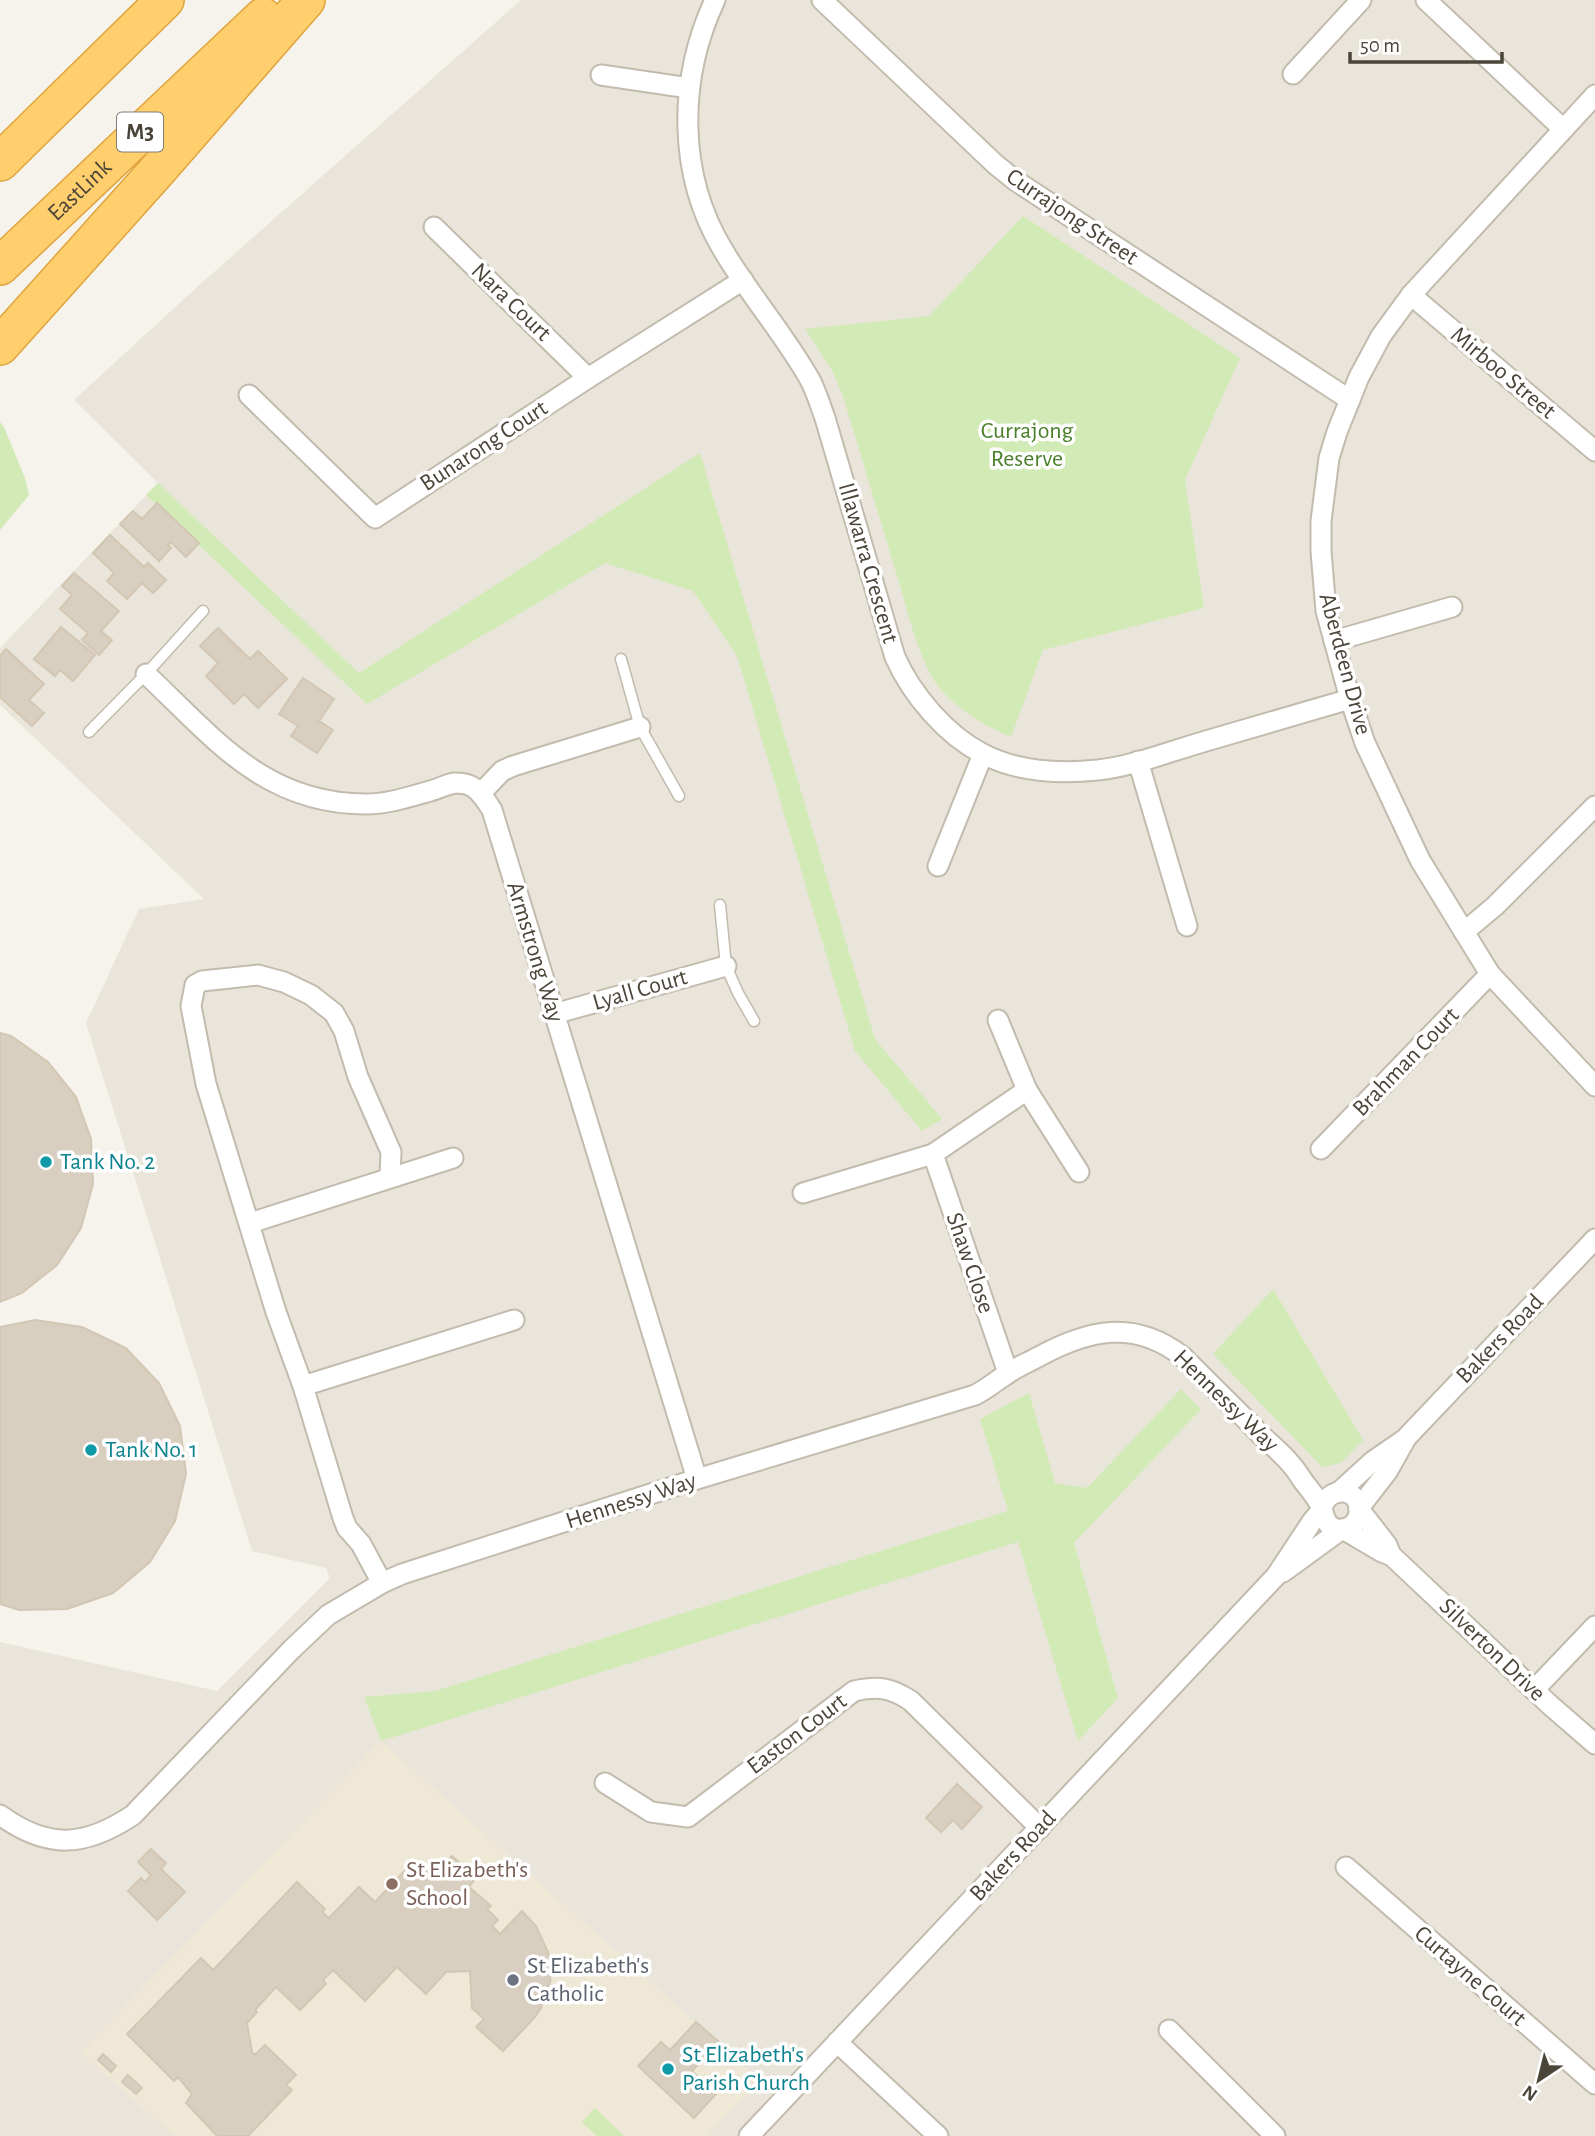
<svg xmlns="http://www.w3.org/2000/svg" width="1595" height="2136" font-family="'Alegreya Sans',sans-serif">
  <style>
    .residential { fill: #eae5da }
    .education { fill: #efe8d6 }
    .green { fill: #d2eab5 }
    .building { fill: #d8cfc1; stroke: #d3c7b4; stroke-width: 2 }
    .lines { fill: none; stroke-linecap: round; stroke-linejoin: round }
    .lane-casing { stroke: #c2bbae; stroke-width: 13 }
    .street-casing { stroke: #c2bbae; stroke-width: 23 }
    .highway-casing { stroke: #e0a43c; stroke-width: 40 }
    .lane { stroke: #fff; stroke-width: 10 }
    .street { stroke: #fff; stroke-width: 19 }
    .highway { stroke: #ffcf6e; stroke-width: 37 }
    .culture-dot { fill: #0f9aa8; stroke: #fff; stroke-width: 2.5 }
    .education-dot { fill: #8d6e63; stroke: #fff; stroke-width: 2.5 }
    .worship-dot { fill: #6b7280; stroke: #fff; stroke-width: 2.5 }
    .labels { text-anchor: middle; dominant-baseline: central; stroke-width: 7; stroke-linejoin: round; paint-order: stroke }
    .shield { fill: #fff; stroke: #817c74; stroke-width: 2 }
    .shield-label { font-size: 23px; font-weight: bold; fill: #4b4439 }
    .street-label { font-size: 24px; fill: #4b4439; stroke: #fff }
    .park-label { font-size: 24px; fill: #4a7f2a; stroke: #fff }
    .culture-label { font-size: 24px; fill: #0d838f; stroke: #fff; text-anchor: start }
    .education-label { font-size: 24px; fill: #785e54; stroke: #fff; text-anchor: start }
    .worship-label { font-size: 24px; fill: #5b616d; stroke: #fff; text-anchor: start }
  </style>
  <rect width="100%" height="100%" fill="#f6f3ec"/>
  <path class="residential" d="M521 0H1595V2136H0V1642L217 1691 330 1578 326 1568 252 1551 86 1023 139 909 204 899 0 705V648L158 483 74 400 196 288Z"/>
  <path class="education" d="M381 1741 760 2080 707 2136H175L80 2053Z"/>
  <g class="green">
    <path d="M1023 216 1240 358 1185 480 1204 608 1043 650 1011 737C985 726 949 705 934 680 916 650 908 612 898 579 879 517 861 455 842 393L831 369 805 329 929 316Z"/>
    <path d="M0 422 4 427 25 478 29 495 0 530Z"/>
    <path d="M700 453 875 1039 942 1119 922 1131 855 1051 737 656 693 591 605 563 367 704 146 495 158 483 359 673Z"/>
    <path d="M1273 1289 1363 1440 1341 1463 1322 1467 1213 1354Z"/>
    <path d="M1181 1389 1201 1409 1074 1543 1118 1698 1078 1741 1018 1542 381 1741 364 1697 435 1691 1008 1511 980 1419 1029 1393 1055 1483 1087 1488Z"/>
    <path d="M595 2108 624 2136H597L582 2122Z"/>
  </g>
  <g class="building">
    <path d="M157 503 199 543 186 557 171 542 168 545 171 548 159 561 120 524 133 511 142 519Z"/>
    <path d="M110 535 144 567 148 563 166 580 153 593 142 583 127 599 107 581 114 573 93 553Z"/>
    <path d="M74 573 119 611 101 631 112 640 99 655 82 640 88 633 60 609 72 595 62 586Z"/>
    <path d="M61 627 95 655 73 681 60 670 55 676 34 659Z"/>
    <path d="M218 628 250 659 258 651 287 679 258 708 244 694 234 704 206 676 218 663 200 646Z"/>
    <path d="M6 649 44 684 29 700 44 713 32 726 0 697V656Z"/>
    <path d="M303 678 334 699 319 721 333 730 317 753 291 736 298 726 279 714Z"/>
    <path d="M0 1033 11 1036 48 1062 76 1097 91 1139 93 1184 81 1228 57 1265 22 1293 0 1302Z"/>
    <path d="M35 1320 82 1327 126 1348 159 1383 180 1426 186 1474 175 1521 150 1562 113 1593 67 1609 19 1610 0 1604V1327Z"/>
    <path d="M957 1784 982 1807 962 1829 953 1820 941 1832 926 1818Z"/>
    <path d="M151 1849 166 1863 161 1869 185 1892 157 1920 128 1891 141 1878 145 1882 151 1875 138 1862Z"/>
    <path d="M452 1856 476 1878 469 1887 491 1906 487 1909 498 1920 492 1926 500 1934 522 1911 536 1926 548 1952 551 1969 550 1982 541 2008 534 2018 503 2051 476 2027 484 2019 472 2008 470 1971 446 1972 426 1994 397 1967 365 2001 333 1970 323 1980 326 1984 300 2010 276 1987 255 2010 257 2012 247 2023 252 2052 255 2055 265 2045 296 2075 286 2085 292 2090 248 2136H217L186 2103 192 2094 178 2077 174 2081 127 2034 201 1958 213 1970 297 1882 325 1909 322 1912 329 1918 359 1887 375 1902 415 1860 433 1877Z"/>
    <path d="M696 2022 719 2042 692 2071 716 2094 694 2118 638 2066 661 2042 670 2050Z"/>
    <path d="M103 2054 116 2066 111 2072 98 2060Z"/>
    <path d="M128 2075 142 2088 136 2094 122 2082Z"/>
  </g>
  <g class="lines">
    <g class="lane-casing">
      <g id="lane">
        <path d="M621 659 640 727 679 796"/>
        <path d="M89 732 146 674 203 611"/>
        <path d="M720 905 726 966 738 993 754 1021"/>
      </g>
    </g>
    <g class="street-casing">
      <g id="street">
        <path d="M715 0C678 79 677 174 723 250 749 294 784 334 809 378 816 390 820 405 825 418L895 657C912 695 946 735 983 754 1018 772 1060 774 1098 770 1134 766 1171 751 1206 741 1254 727 1302 713 1350 699"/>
        <path d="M822 0 995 164 1016 181 1350 400"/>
        <path d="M1426 0 1563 129"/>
        <path d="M1293 74 1361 0"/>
        <path d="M601 75 689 88"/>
        <path d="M1595 95 1411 295 1381 336 1359 377 1337 432 1329 458 1321 521V551L1326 611 1350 699 1365 743 1420 860 1490 974 1595 1086"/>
        <path d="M434 227 588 378"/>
        <path d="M1411 295 1595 451"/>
        <path d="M249 395 375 518 588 378 743 280"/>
        <path d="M1334 641 1452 607"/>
        <path d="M146 674C214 738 264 804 366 804 388 804 409 797 430 791 438 789 447 784 455 783 459 783 467 784 471 786 481 791 486 801 492 810L697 1479"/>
        <path d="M1138 761 1187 926"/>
        <path d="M481 793 502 771 513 766 640 727"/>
        <path d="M938 866 983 754"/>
        <path d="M1464 932 1495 906 1595 806"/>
        <path d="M554 1014 726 966"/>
        <path d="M998 1020 1027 1090 1079 1172"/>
        <path d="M1321 1149 1490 974"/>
        <path d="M803 1193 933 1154"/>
        <path d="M250 1223 453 1158"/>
        <path d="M1008 1373 933 1154 1027 1090"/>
        <path d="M303 1386 514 1320"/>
        <path d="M1339 1492 1373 1461 1405 1439 1595 1239"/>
        <path d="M1359 1508 1387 1472 1405 1440"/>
        <path d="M1359 1509 1387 1545 1391 1555 1550 1705 1595 1744"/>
        <path d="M1343 1529 1382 1552 1390 1555"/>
        <path d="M1283 1572 1342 1529"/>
        <path d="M382 1583 361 1544 347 1528 343 1518 303 1386 276 1312 206 1084 191 1006 195 985 202 981 258 975 284 982 311 995 334 1013 344 1031 358 1077 391 1152 390 1177"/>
        <path d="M1534 1690 1595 1626"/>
        <path d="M605 1783 651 1812 688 1817 854 1691C878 1686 890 1687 911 1701L1040 1828"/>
        <path d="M0 1815C48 1850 85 1847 133 1815L291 1650 328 1615 382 1583 402 1574 697 1479 975 1395C987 1389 996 1381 1007 1374 1017 1367 1029 1362 1040 1356 1088 1330 1134 1319 1182 1356 1208 1382 1235 1408 1261 1435 1275 1448 1291 1461 1301 1478 1307 1487 1318 1498 1322 1509 1325 1516 1324 1522 1332 1527 1343 1534 1358 1525 1359 1512 1361 1488 1328 1484 1322 1509"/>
        <path d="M1346 1867 1595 2084"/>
        <path d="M1169 2030 1275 2136"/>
        <path d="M837 2042 938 2136"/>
        <path d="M749 2136 1276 1576 1313 1520 1322 1510"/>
      </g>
    </g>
    <g class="highway-casing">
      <g id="highway">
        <path d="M0 162 165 0"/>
        <path id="s1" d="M0 266 263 17"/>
        <path d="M0 346 156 172 306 0"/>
      </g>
    </g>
    <use href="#lane" class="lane"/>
    <use href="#street" class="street"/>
    <use href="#highway" class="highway"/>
  </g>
  <g class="culture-dot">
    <circle cx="46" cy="1162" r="7"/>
    <circle cx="91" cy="1450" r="7"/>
    <circle cx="668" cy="2069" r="7"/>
  </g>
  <circle class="education-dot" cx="392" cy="1884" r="7"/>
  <circle class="worship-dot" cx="513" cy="1980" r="7"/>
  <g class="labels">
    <rect class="shield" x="117" y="112.5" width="46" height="39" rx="5"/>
    <g class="shield-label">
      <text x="140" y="132">M3</text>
    </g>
    <g class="street-label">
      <text stroke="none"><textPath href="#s1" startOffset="110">EastLink</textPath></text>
      <text transform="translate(1072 217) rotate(34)">Currajong Street</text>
      <text transform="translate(511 302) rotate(44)">Nara Court</text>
      <text transform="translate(1503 373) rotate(40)">Mirboo Street</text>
      <text transform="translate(484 446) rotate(-33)">Bunarong Court</text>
      <text transform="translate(868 563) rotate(74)">Illawarra Crescent</text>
      <text transform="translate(1345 664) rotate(75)">Aberdeen Drive</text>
      <text transform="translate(535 952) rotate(73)">Armstrong Way</text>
      <text transform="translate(640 990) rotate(-16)">Lyall Court</text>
      <text transform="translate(1406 1062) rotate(-46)">Brahman Court</text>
      <text transform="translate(970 1263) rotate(71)">Shaw Close</text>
      <text transform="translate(1500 1339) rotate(-46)">Bakers Road</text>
      <text transform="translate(1226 1401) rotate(44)">Hennessy Way</text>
      <text transform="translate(631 1501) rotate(-18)">Hennessy Way</text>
      <text transform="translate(1492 1650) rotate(44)">Silverton Drive</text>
      <text transform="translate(797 1734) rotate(-37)">Easton Court</text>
      <text transform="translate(1013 1856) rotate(-47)">Bakers Road</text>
      <text transform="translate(1470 1976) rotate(41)">Curtayne Court</text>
    </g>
    <g class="park-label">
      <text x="1027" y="431">Currajong<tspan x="1027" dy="28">Reserve</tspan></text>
    </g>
    <g class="culture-label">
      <text x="60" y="1162">Tank No. 2</text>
      <text x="105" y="1450">Tank No. 1</text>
      <text x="682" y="2055">St Elizabeth's<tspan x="682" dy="28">Parish Church</tspan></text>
    </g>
    <g class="education-label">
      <text x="406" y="1870">St Elizabeth's<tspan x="406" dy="28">School</tspan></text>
    </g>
    <g class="worship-label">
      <text x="527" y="1966">St Elizabeth's<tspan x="527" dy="28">Catholic</tspan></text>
    </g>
  </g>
  <g transform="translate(1539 2080) rotate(215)" stroke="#ffffff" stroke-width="5" paint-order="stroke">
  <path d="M0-5L12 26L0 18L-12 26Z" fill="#4b4439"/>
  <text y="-10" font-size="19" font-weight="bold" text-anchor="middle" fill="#4b4439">N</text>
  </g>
  <path d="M1350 52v10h152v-10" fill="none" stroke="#4b4439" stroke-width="3.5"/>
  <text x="1360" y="52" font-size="21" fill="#4b4439" stroke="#ffffff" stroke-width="5" paint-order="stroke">50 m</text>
</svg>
